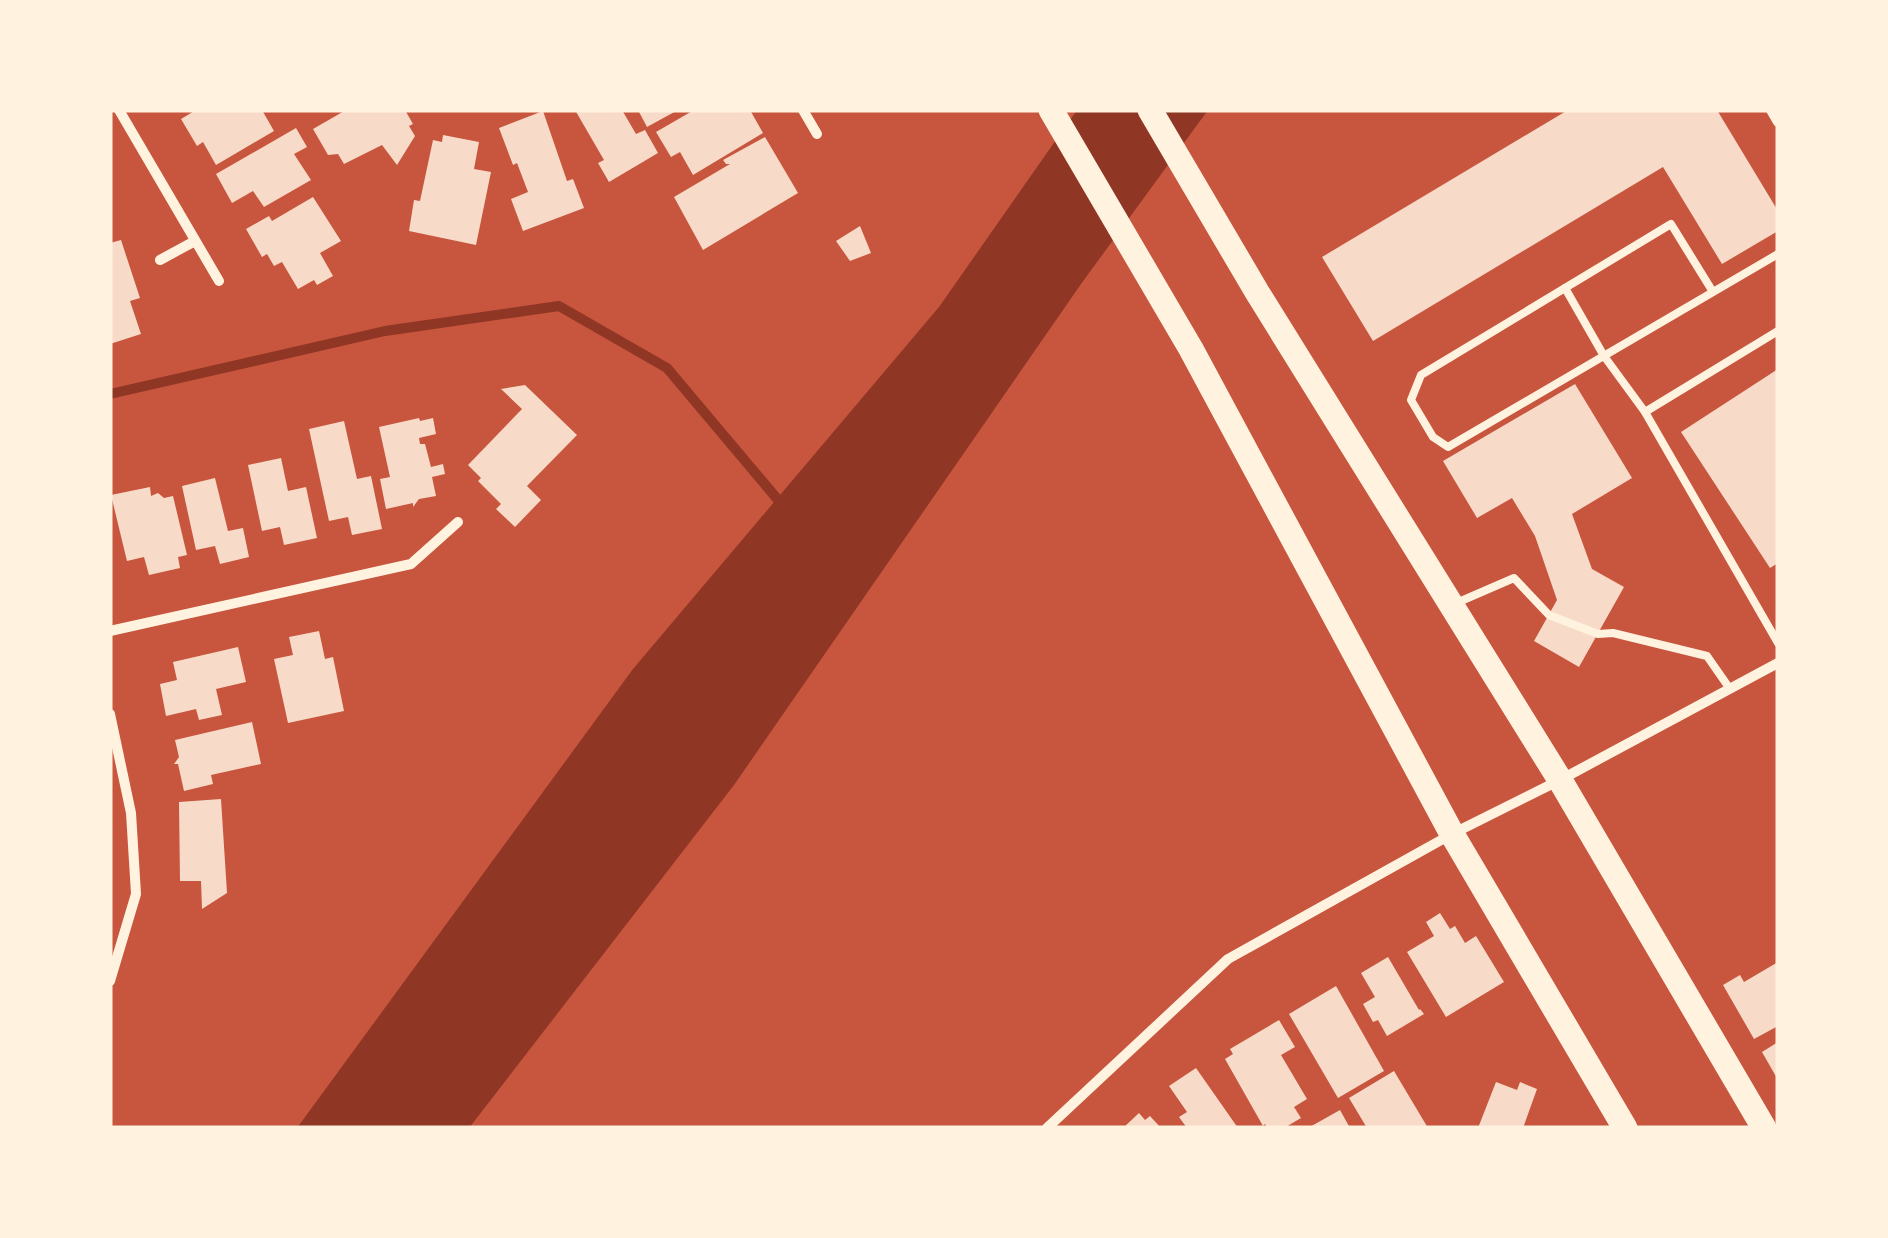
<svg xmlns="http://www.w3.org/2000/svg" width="1888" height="1238" font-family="Rubik,sans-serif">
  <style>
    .water { fill: #8f3625 }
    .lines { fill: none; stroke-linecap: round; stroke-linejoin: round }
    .stream { stroke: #8f3625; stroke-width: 10 }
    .building { fill: #f7dbc8 }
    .service { stroke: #fff3e0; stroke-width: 8 }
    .minor { stroke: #fff3e0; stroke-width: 10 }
    .primary { stroke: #fff3e0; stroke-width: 25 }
  </style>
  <rect width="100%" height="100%" fill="#c8553d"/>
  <path class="water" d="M1077 110H1208L1081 284 734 785 469 1128H297L633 669 939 307Z"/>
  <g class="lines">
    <path class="stream" d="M110 394 385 331 559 306 667 368 784 507"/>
  </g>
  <g class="building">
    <path d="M196 110H262L274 131 216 165 203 142 197 146 181 119Z"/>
    <path d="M346 110H405L413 124 409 126 415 136 397 165 382 145 344 164 338 154 328 155 313 129Z"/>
    <path d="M575 110H622L636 134 645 130 658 153 609 182 598 163 604 160Z"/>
    <path d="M638 110H678L647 127Z"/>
    <path d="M694 110H750L763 133 693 175 680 152 671 157 656 132Z"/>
    <path d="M1568 110H1717L1778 211V231L1722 264 1663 167 1373 341 1322 257Z"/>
    <path d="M543 111 567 181 573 179 584 208 523 231 511 199 528 192 517 163 513 165 499 128Z"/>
    <path d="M296 128 307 147 294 154 311 180 264 207 253 191 232 203 216 174Z"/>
    <path d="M443 135 479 142 474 169 491 172 476 245 409 231 414 200 420 201 433 140 442 142Z"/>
    <path d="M765 137 798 193 703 250 674 197 730 164H726L723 160Z"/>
    <path d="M313 197 341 241 320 253 333 276 317 285 314 280 298 289 282 262 274 266 267 254 262 257 246 229 269 216 272 221Z"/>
    <path d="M860 226 871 253 850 261 836 241Z"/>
    <path d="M121 240 140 298 130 301 141 334 110 344V243Z"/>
    <path d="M1778 369V563L1770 568 1681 432Z"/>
    <path d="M1575 384 1632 478 1572 514 1592 569 1624 587 1579 667 1534 641 1557 600 1535 536 1512 498 1477 518 1443 461Z"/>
    <path d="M525 385 577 435 527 486 541 500 515 527 496 509 501 504 478 481 481 478 468 465 522 409 501 389Z"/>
    <path d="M419 418 420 421 433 418 436 434 419 438 420 444H425L431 467 443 464 445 474 432 477 436 496 419 499 413 507V503L386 509 380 479 390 477 379 427Z"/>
    <path d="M344 421 357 479 371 476 382 529 352 535 348 517 329 521 309 429Z"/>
    <path d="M281 458 288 491 306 487 317 538 284 545 280 527 262 531 248 465Z"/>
    <path d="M215 478 228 531 243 528 249 557 220 564 215 546 196 550 182 486Z"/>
    <path d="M150 487 151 496 158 493 164 498 173 496 187 555 178 557 180 568 149 575 144 557 127 561 111 495Z"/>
    <path d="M319 631 325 659 333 657 344 711 288 723 274 659 293 655 289 637Z"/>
    <path d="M238 647 246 682 216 689 222 715 199 720 196 709 166 716 160 684 177 680 173 662Z"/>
    <path d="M252 722 261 764 211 775 213 784 184 791 178 764H174L179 757 175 740Z"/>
    <path d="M221 799 227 893 202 909 201 881H180L179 802Z"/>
    <path d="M1440 913 1450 929 1455 926 1465 943 1476 936 1504 982 1446 1017 1407 952 1434 936 1426 922Z"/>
    <path d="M1388 957 1419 1010 1420 1009 1424 1014 1387 1036 1378 1020 1373 1022 1363 1004 1375 997 1361 973Z"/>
    <path d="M1778 962V1026L1754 1039 1723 985 1740 975 1744 982Z"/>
    <path d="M1336 986 1384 1071 1338 1098 1289 1014Z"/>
    <path d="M1279 1020 1295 1047 1281 1055 1307 1099 1294 1107 1301 1118 1284 1128H1267L1265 1124 1263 1126 1225 1059 1233 1054 1230 1049Z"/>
    <path d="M1778 1042V1080L1762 1052Z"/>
    <path d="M1196 1068 1238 1128H1187L1179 1117 1187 1112 1169 1086Z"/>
    <path d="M1394 1071 1428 1128H1367L1349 1098Z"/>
    <path d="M1496 1082 1517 1090 1520 1082 1537 1089 1523 1128H1478Z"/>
    <path d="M1340 1110 1350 1128H1308Z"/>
    <path d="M1139 1113 1145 1120 1150 1116 1161 1128H1123Z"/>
  </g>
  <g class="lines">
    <g class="service">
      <path d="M1565 288 1604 356 1645 412 1778 643"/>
      <path d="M1713 292 1671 224 1421 375 1411 400 1433 437 1448 447 1778 254"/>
      <path d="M1645 412 1778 331"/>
      <path d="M1454 604 1514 578 1549 615 1598 634 1613 633 1707 656 1730 689"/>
    </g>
    <g class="minor">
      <path d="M119 110 219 281"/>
      <path d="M803 110 817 134"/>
      <path d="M1771 110 1778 122"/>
      <path d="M160 260 195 241"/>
      <path d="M110 631 411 564 458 522"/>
      <path d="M110 714 131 813 136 894 110 981"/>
      <path d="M1047 1128 1228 959 1452 834 1560 780 1778 663"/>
    </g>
    <g class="primary">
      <path d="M1051 110 1191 349 1452 834 1625 1128"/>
      <path d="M1150 110 1257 292 1560 780 1764 1128"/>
    </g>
  </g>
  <rect width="1888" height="1238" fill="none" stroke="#fff3e0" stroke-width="225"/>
</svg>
